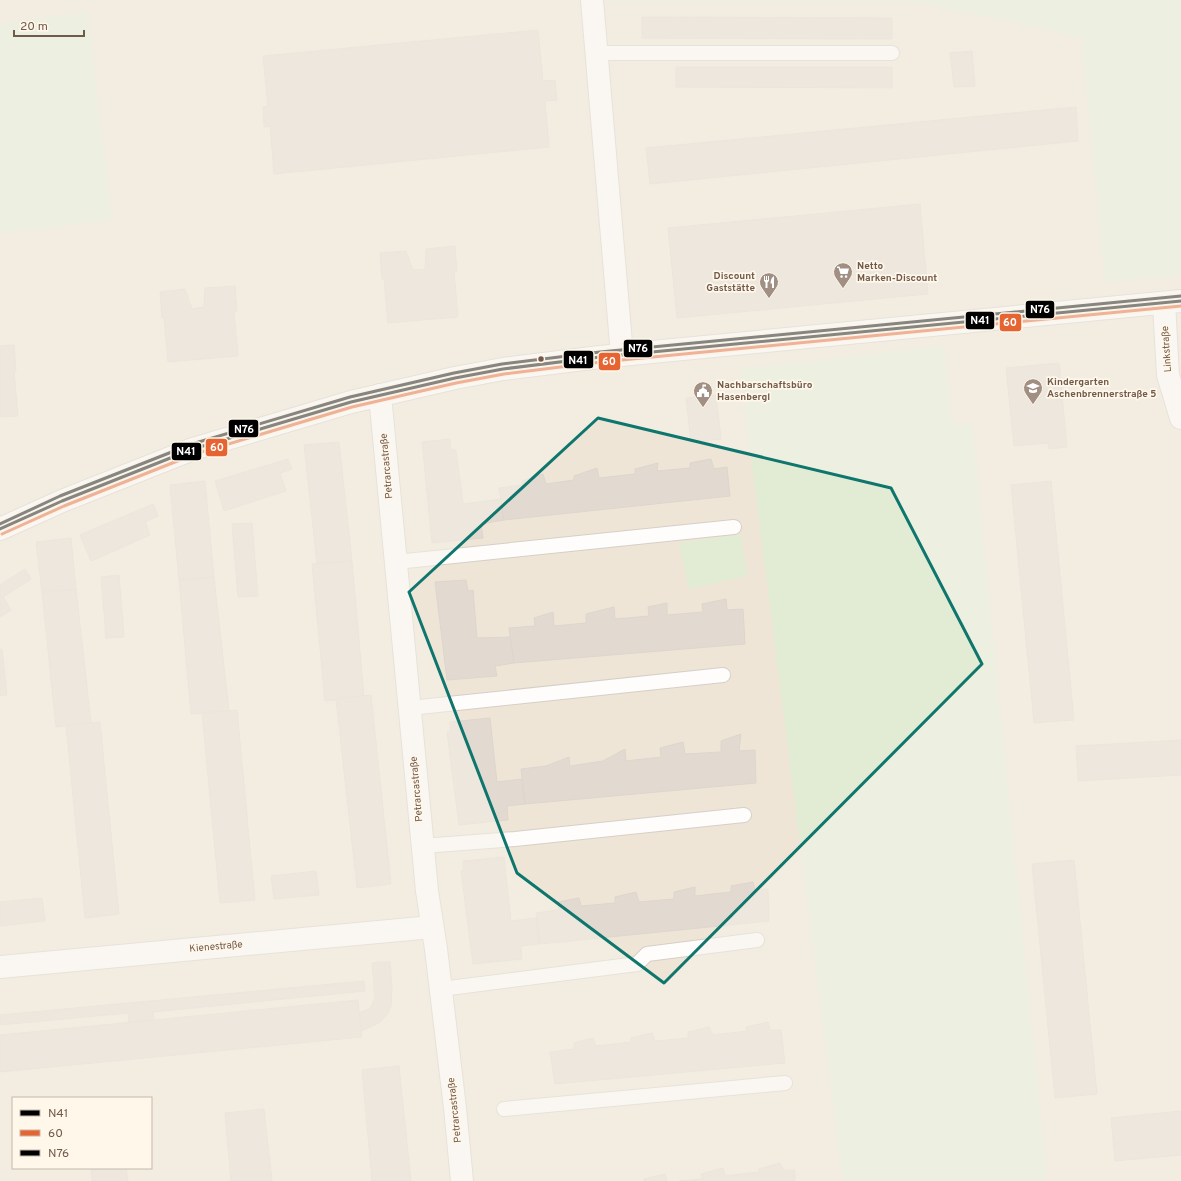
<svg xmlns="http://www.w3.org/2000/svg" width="1181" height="1181" font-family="Overpass,sans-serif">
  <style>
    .residential { fill: #efe5d7; fill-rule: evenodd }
    .green { fill: #e2ecd4 }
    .building { fill: #e2dad1; stroke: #ded5cc }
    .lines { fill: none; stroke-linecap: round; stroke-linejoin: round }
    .service-casing { stroke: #d5cfc8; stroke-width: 16 }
    .minor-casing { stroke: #d5cfc8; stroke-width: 24 }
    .service { stroke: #fefdfc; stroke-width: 14 }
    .minor { stroke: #fefdfc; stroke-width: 22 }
    .bus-1-casing { stroke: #fef7ea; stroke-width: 6 }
    .bus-2-casing { stroke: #fef7ea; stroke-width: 6 }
    .bus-3-casing { stroke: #fef7ea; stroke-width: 6 }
    .bus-1 { stroke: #000; stroke-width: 3 }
    .bus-2 { stroke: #e66432; stroke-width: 3 }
    .bus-3 { stroke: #000; stroke-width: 3 }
    .marked { fill: none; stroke: #0f766e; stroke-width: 3; stroke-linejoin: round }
    .bus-dot { fill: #725a4b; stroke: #fef7ea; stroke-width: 1.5 }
    .labels { text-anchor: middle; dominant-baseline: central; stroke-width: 3.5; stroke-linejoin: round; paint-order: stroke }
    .poi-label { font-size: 10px; font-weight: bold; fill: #725a4b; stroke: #fef7ea; text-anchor: start }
    .street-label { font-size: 10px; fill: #725a4b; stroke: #fef7ea }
    .line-badge { stroke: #fef7ea; stroke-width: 1.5 }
    .badge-label { font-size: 11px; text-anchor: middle; font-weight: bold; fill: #fff }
  </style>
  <rect width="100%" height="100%" fill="#f6f2e9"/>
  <path class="residential" d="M0 0H1181V1181H0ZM13 1098H151V1168H13Z"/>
  <g class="green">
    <path d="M612 0H1181V275L1105 282 1082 37 918 2H613Z"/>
    <path d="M87 13 112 220 0 233V23Z"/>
    <path d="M944 346 952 424H972L1047 1181H843L749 442 741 369Z"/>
    <path d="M741 534 747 576 689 589 679 543Z"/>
  </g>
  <g class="building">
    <path d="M642 17 892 18V39L642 38Z"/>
    <path d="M538 30 543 81 555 80 557 100 545 101 549 147 274 174 270 126 264 127 263 107 268 106 263 56Z"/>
    <path d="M972 51 975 86 954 87 950 53Z"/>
    <path d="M676 67H892V88L676 87Z"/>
    <path d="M1076 107 1078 141 650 184 646 148Z"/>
    <path d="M920 204 928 294 677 318 668 228Z"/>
    <path d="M455 246 457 272H454L458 317 388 323 384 279H382L380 253 406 251 413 270 425 269 426 249Z"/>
    <path d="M235 286 237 311 234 312 238 356 168 362 164 317 162 318 160 292 185 289 192 309 204 307 205 288Z"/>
    <path d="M14 345 16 371H14L18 416 0 417V346Z"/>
    <path d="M1059 363 1067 447 1049 449 1048 443 1014 446 1006 368Z"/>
    <path d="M716 395 721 439 691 442 686 398Z"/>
    <path d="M450 439 451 450H456L463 504 501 499 504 520 481 524 483 538 432 543 422 442Z"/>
    <path d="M339 442 352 561 317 564 304 445Z"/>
    <path d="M288 459 292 469 280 473 286 491 224 511 215 481Z"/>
    <path d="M711 459 714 469 727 467 730 496 504 520 499 488 522 485V481L543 474 546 484 574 480V476L597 468 599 478 635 474V469L658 463 657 471 690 468V463Z"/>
    <path d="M205 481 214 577 179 580 170 485Z"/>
    <path d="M1051 481 1074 720 1034 723 1011 485Z"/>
    <path d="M153 504 158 516 145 522 150 535 91 561 80 535Z"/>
    <path d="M252 523 258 596 238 597 232 524Z"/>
    <path d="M71 538 76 589 42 592 36 542Z"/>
    <path d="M352 561 364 697 325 701 312 564Z"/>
    <path d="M25 569 31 579 3 597 11 610 0 617V585Z"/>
    <path d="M119 575 124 637 106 638 101 577Z"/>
    <path d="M214 577 229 711 191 714 179 580Z"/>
    <path d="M466 580 468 591 473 590 477 638 511 637 514 663 495 666 497 676 447 680 435 582Z"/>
    <path d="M76 589 91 723 56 727 42 592Z"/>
    <path d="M726 599 727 610 743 609 745 644 514 663 509 628 535 626 534 618 553 612 554 626 586 623V614L614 607 615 619 649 616 648 607 667 603V615L703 612 702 604Z"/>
    <path d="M0 649H2L7 695 0 696Z"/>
    <path d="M371 695 391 884 357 888 336 699Z"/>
    <path d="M237 710 255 900 220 903 202 713Z"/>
    <path d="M490 718 497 782 522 779 525 804 507 806 508 820 459 825 447 732H450V722Z"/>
    <path d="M100 722 119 914 85 918 66 725Z"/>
    <path d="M741 734 739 751 755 750 756 783 525 804 521 769 546 766 569 757 570 766 603 761 625 749 626 761 661 757 660 748 683 742 685 754 721 752V741Z"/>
    <path d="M1181 740V775L1078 781 1076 746Z"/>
    <path d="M504 857 511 921 536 918 539 944 521 946 522 959 473 964 461 871H463V861Z"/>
    <path d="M1074 860 1097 1094 1055 1098 1032 864Z"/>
    <path d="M316 871 319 895 274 899 271 876Z"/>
    <path d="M753 882 755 890 768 889 769 921 540 944 536 913 558 910V902L579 898 581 906 615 903V897L636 892 639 902 674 899V892L695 887V896L731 892V886Z"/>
    <path d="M42 898 45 921 0 926V902Z"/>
    <path d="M381 962H390L392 987 391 1006 387 1015 379 1023 361 1031 359 1013 367 1010 371 1007 375 998 372 963Z"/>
    <path d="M364 981 365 991 153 1012 154 1020 129 1022 128 1013 0 1025V1015Z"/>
    <path d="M358 1000 362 1037 0 1072V1035Z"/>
    <path d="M768 1022 770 1030H781L785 1063 555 1084 550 1052 574 1049V1043L593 1038 596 1046 631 1042V1038L652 1033 655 1041 688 1038V1032L709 1027 713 1035 747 1031 746 1027Z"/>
    <path d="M399 1066 411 1181H372L362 1070Z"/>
    <path d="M264 1109 272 1181H231L225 1113Z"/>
    <path d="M1181 1111V1155L1115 1161 1111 1118Z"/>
    <path d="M780 1163 783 1170H795V1181H679L702 1179 701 1174 723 1168 725 1176 759 1172V1169Z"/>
    <path d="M91 1168H126L128 1181H92Z"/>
    <path d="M665 1174 667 1181H644V1179Z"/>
  </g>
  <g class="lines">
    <g class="service-casing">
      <g id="service">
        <path d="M596 53H892"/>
        <path d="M396 562 734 527"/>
        <path d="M410 708 723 675"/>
        <path d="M423 846 515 839 744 815"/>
        <path d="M441 989 637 964 647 954 757 940"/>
        <path d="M504 1109 785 1083"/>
      </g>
    </g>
    <g class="minor-casing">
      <g id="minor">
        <path d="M592 0 622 355"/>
        <path d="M1164 303 1168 375 1181 418"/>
        <path d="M380 395 427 891 436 949 455 1108 462 1181"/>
        <path d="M0 529 62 501 193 449 351 402 455 378 503 369 600 357 1181 301"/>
        <path d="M0 967 432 927"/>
      </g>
    </g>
    <use href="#service" class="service"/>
    <use href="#minor" class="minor"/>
    <g class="bus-1-casing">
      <path id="bus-1" d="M0 529 62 501 193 449 351 402 455 378 503 369 600 357 1181 301"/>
    </g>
    <g class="bus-2-casing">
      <path id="bus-2" d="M2 534 64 506 195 454 352 407 456 383 504 374 601 362 1181 306"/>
    </g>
    <g class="bus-3-casing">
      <path id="bus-3" d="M0 524 60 496 192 444 350 397 454 373 502 364 600 352 1181 296"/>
    </g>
    <use href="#bus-1" class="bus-1"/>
    <use href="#bus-2" class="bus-2"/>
    <use href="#bus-3" class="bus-3"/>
  </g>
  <path d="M0 0H1181V1181H0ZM598 418 891 488 982 664 664 983 517 873 409 592Z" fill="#f6f2e9" fill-opacity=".55" fill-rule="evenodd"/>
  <path class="marked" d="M598 418 891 488 982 664 664 983 517 873 409 592Z"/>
  <defs>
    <g id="supermarket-pin" transform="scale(1)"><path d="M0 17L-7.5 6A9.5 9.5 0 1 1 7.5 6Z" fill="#a08f82" stroke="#fef7ea"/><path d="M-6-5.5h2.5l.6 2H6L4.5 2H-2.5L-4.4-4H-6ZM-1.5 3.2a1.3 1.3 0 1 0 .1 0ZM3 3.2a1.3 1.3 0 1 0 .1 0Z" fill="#fff"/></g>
    <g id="restaurant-pin" transform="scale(1)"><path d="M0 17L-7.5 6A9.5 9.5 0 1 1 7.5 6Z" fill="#a08f82" stroke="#fef7ea"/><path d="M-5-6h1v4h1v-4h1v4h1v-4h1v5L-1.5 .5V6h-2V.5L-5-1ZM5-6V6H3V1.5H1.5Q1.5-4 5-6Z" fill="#fff"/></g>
    <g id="school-pin" transform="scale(1)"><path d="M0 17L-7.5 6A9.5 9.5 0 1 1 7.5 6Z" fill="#a08f82" stroke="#fef7ea"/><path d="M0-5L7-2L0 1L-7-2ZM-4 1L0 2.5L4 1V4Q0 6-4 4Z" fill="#fff"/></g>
    <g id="civic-pin" transform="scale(1)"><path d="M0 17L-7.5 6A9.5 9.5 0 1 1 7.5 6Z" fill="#a08f82" stroke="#fef7ea"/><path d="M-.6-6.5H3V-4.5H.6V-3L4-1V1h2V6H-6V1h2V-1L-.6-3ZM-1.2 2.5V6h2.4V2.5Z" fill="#fff"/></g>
  </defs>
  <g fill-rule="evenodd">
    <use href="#supermarket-pin" x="843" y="272"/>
    <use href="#restaurant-pin" x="769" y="282"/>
    <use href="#school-pin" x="1033" y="388"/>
    <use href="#civic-pin" x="703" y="391"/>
  </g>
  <circle class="bus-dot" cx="541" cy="359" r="3.5"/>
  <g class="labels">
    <g class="poi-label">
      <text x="857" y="266">Netto<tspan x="857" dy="12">Marken-Discount</tspan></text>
      <text x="755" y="276" text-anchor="end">Discount<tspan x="755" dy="12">Gaststätte</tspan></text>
      <text x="1047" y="382">Kindergarten<tspan x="1047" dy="12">Aschenbrennerstraße 5</tspan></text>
      <text x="717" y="385">Nachbarschaftsbüro<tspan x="717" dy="12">Hasenbergl</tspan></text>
    </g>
    <g class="street-label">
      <text transform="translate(1167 349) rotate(-94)">Linkstraße</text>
      <text transform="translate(387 466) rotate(-95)">Petrarcastraße</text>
      <text transform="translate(417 789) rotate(-95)">Petrarcastraße</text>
      <text transform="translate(216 947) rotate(-5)">Kienestraße</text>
      <text transform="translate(455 1110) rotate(-96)">Petrarcastraße</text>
    </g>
  </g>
  <g class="line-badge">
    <rect x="1025" y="300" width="30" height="19" rx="4" fill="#000"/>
    <rect x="965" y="311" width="30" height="19" rx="4" fill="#000"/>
    <rect x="999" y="313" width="23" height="19" rx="4" fill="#e66432"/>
    <rect x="623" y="339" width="30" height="19" rx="4" fill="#000"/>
    <rect x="563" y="350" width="31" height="19" rx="4" fill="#000"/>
    <rect x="598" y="352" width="23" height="19" rx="4" fill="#e66432"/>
    <rect x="228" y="419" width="31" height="19" rx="4" fill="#000"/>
    <rect x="205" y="438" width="23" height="19" rx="4" fill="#e66432"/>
    <rect x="171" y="442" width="31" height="19" rx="4" fill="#000"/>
  </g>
  <g class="badge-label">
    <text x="1040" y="313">N76</text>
    <text x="980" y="324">N41</text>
    <text x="1010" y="326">60</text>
    <text x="638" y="352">N76</text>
    <text x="578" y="364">N41</text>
    <text x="609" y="365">60</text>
    <text x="244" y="433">N76</text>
    <text x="217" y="451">60</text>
    <text x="186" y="455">N41</text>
  </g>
  <rect x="12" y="1097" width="140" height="72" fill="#fef7ea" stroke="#c6b8aa"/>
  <rect x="20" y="1110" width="20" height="6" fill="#000000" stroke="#c6b8aa"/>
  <text x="48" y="1117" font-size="12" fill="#725a4b">N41</text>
  <rect x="20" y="1130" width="20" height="6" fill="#e66432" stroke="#c6b8aa"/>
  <text x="48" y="1137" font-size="12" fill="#725a4b">60</text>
  <rect x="20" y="1150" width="20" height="6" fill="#000000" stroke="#c6b8aa"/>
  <text x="48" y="1157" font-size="12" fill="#725a4b">N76</text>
  <path d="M14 30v6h70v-6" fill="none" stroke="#725a4b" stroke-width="2"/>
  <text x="20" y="30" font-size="12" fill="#725a4b" stroke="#fef7ea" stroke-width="3" paint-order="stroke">20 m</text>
</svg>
